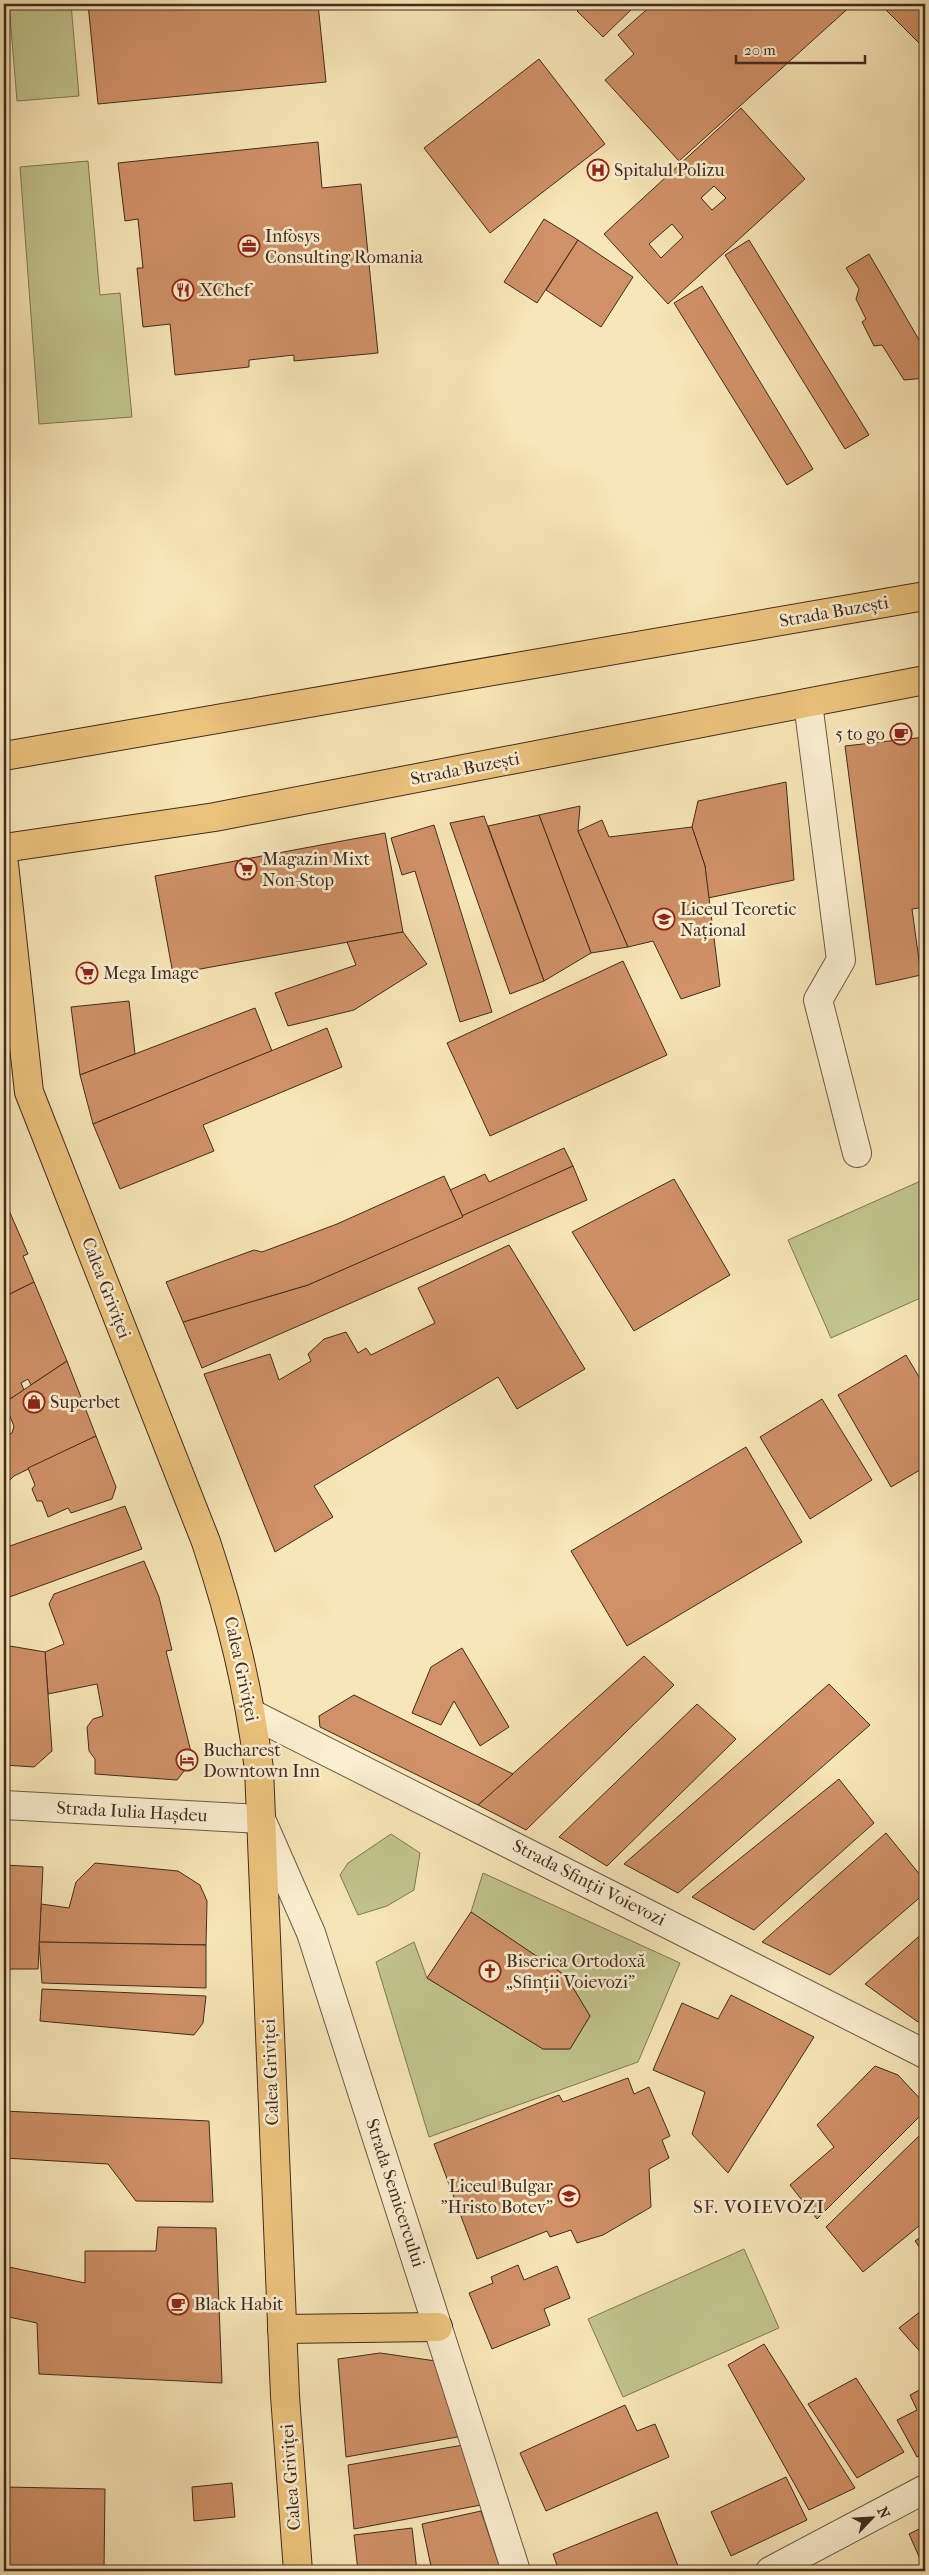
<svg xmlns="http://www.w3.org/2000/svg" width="929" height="2575" font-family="'IM FELL French Canon',serif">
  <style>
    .green { fill: #c1c48c; stroke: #827757 }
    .building { fill: #cf9166; stroke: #422a22; fill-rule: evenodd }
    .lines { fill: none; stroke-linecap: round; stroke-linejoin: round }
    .minor-casing { stroke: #6f5947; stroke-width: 30 }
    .major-casing { stroke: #422a22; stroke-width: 30 }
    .minor { stroke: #faefd0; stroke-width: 28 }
    .major { stroke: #ecc37c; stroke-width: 28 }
    .labels { text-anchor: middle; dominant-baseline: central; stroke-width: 5; stroke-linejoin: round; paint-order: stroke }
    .poi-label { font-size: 18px; fill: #422a22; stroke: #faefd0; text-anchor: start }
    .street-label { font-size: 18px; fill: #422a22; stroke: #faefd0 }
    .neighbourhood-label { font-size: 19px; letter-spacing: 1px; fill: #422a22; stroke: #faefd0 }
  </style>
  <rect width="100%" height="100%" fill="#f7e6b7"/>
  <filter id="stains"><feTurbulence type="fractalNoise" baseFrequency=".004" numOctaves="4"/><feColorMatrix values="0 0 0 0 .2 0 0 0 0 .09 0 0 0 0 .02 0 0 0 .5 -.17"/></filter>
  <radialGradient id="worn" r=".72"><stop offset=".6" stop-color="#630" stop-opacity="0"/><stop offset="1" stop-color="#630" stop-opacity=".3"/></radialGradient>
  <g class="green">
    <path d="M9 4H71L79 96 17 101Z"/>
    <path d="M88 161 100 295 120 293 132 417 39 424 20 167Z"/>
    <path d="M925 1179V1296L831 1338 788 1240Z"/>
    <path d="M391 1834 420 1853 414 1890 387 1906 358 1915 340 1875 348 1863Z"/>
    <path d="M483 1873 680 1963 638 2062 429 2137 376 1962 414 1942 427 1978 543 2049H570L590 2016 566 1976 471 1912Z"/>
    <path d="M744 2249 779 2328 623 2397 588 2319Z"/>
  </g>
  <g class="building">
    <path d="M88 4H318L326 82 98 104Z"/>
    <path d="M584 4H637L603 37 577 11Z"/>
    <path d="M653 4H853L679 161 605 80 634 54 618 35Z"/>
    <path d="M880 4H925V49Z"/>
    <path d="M539 59 605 144 490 233 424 148Z"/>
    <path d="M741 108 805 179 668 304 604 234ZM714 186 726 198 712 210 701 198ZM672 224 683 237 661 258 649 244Z"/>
    <path d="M318 142 322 188 361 184 378 353 294 361V355L249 360V367L175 375 170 324 143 327 137 268H143L138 219 125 221 118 163Z"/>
    <path d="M544 219 578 240 537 303 504 282Z"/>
    <path d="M578 240 633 277 601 327 546 290Z"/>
    <path d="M749 240 869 435 845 449 725 255Z"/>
    <path d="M869 254 925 350V378L904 380 882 345 874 346 862 322 866 319 856 299 859 289 846 268Z"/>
    <path d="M702 286 813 469 787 485 674 303Z"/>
    <path d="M925 737V907L912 909 921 975 876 985 845 746Z"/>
    <path d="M786 782 794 880 708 898 705 866 692 827 698 801Z"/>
    <path d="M580 806 578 831 628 947 591 953 539 815Z"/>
    <path d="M539 815 591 953 544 981 488 826Z"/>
    <path d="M484 816 544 981 510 994 450 823Z"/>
    <path d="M602 820 609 837 692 827 705 866 720 986 681 999 653 941 628 947 578 831Z"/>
    <path d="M434 825 492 1012 460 1022 415 871 402 875 391 838Z"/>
    <path d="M385 833 403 932 173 974 155 876Z"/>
    <path d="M403 932 427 964 354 1010 288 1026 275 993 356 965 347 942Z"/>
    <path d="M623 961 667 1055 490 1136 447 1043Z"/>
    <path d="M129 1001 135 1054 80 1075 71 1007Z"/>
    <path d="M255 1008 272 1051 93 1124 80 1075Z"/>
    <path d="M327 1028 342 1067 203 1125 214 1151 120 1189 93 1124Z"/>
    <path d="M564 1148 573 1166 463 1217 450 1190 485 1174 489 1182Z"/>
    <path d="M573 1166 587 1200 202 1368 183 1322 308 1285Z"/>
    <path d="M444 1176 463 1217 308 1285 183 1322 166 1282 254 1250 262 1252 337 1224Z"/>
    <path d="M674 1179 730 1275 634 1331 572 1232Z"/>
    <path d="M4 1199 28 1254 23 1256 34 1282 4 1297Z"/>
    <path d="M509 1245 585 1369 517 1409 498 1377 314 1486 333 1517 275 1552 204 1374 270 1354 279 1380 311 1361 308 1354 324 1339 346 1332 358 1353 366 1348 371 1355 435 1323 418 1288Z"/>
    <path d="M34 1282 67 1361 31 1385 28 1379 21 1383 24 1390 4 1403V1297Z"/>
    <path d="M906 1355 925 1387V1467L891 1487 838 1395Z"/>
    <path d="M67 1361 96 1436 14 1476 4 1486V1437L12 1433 14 1426 4 1403Z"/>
    <path d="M822 1399 872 1480 810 1519 760 1437Z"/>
    <path d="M96 1436 116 1487 112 1499 71 1513 68 1508 48 1517 42 1501H37L32 1489 35 1485 28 1468Z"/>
    <path d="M746 1447 802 1542 627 1646 571 1551Z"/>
    <path d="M125 1506 142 1549 4 1599V1543L7 1547Z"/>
    <path d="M144 1561 159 1597 172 1650 166 1651 193 1760 177 1780 95 1774V1759L89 1751 87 1727 93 1719 103 1716 97 1684 48 1694 45 1652 64 1644 49 1604 54 1594Z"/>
    <path d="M4 1645 45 1652 52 1751 34 1767 4 1765Z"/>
    <path d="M462 1648 509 1727 480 1746 454 1701 441 1725 412 1713 431 1667Z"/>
    <path d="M644 1656 674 1685 526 1830 478 1805Z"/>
    <path d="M829 1684 870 1725 678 1893 624 1864Z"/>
    <path d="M354 1695 513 1774 478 1805 320 1727 319 1716Z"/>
    <path d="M697 1704 736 1739 607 1866 559 1837Z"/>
    <path d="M839 1779 874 1823 754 1930 692 1897Z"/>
    <path d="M886 1833 925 1881V1893L830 1975 762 1942Z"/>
    <path d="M95 1863 178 1871 200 1885 207 1901 206 1945 39 1942 41 1904 69 1908 76 1882Z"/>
    <path d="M4 1865 43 1867 38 1969H4Z"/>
    <path d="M471 1912 566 1976 590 2016 570 2049H543L427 1978Z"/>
    <path d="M925 1931V2016L918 2022 865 1984Z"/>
    <path d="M39 1942 206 1945V1988L42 1983Z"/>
    <path d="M42 1989 206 1996 203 2023 194 2035 40 2021Z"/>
    <path d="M731 1995 814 2037 728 2173 692 2134 705 2092 653 2070 682 2003 718 2019Z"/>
    <path d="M875 2066 898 2075 925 2104V2111L817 2219 790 2185 834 2147 817 2125Z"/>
    <path d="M628 2078 634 2094 649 2087 670 2136 662 2140 669 2158 649 2169 651 2207 603 2235 577 2243 571 2230 550 2237 547 2231 477 2259 434 2144 559 2095 563 2102Z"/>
    <path d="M4 2111 209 2121 213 2202 136 2201 108 2164 4 2158Z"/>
    <path d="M925 2130V2221L863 2272 826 2227Z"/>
    <path d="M158 2227 216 2228 222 2383 39 2374 37 2323 4 2316V2266L85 2283V2251H156Z"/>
    <path d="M925 2234V2255L915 2241Z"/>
    <path d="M518 2265 524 2280 557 2266 570 2298 544 2309 550 2325 492 2349 469 2293 493 2283 491 2277Z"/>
    <path d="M925 2308V2357L899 2328Z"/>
    <path d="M764 2344 855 2488 809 2510 728 2365Z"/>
    <path d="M380 2353 436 2361 463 2436 346 2457 338 2359Z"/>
    <path d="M856 2378 904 2452 857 2478 808 2404Z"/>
    <path d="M925 2387V2453L917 2457 897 2420 917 2410 910 2395Z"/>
    <path d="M625 2405 637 2431 655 2424 669 2457 546 2511 520 2453Z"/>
    <path d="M463 2445 481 2505 354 2529 348 2465Z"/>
    <path d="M786 2477 807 2520 731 2556 711 2512Z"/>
    <path d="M232 2483 235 2517 194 2521 192 2487Z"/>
    <path d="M4 2487 105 2489 104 2571H4Z"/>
    <path d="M481 2511 501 2571H432L422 2524Z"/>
    <path d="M657 2512 680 2571H559L553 2554Z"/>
    <path d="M925 2526V2570L909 2534Z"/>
    <path d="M412 2528 417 2571H358L354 2535Z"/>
  </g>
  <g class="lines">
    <g class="minor-casing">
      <g id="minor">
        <path d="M808 703 841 960 818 1000 857 1153"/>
        <path d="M252 1714 925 2054"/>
        <path d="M4 1805 261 1819 311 1933 516 2571"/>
        <path d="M770 2571 925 2489"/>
      </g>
    </g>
    <g class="major-casing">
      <g id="major">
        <path d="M4 756 925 596"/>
        <path d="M4 848 215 817 925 680"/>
        <path d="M4 864 29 1092 206 1542C232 1620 248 1687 259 1769L285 2396 298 2571"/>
        <path d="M282 2329 438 2327"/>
      </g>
    </g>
    <use href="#minor" class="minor"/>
    <use href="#major" class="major"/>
  </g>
  <defs>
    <g id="hospital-ring" transform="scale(1.125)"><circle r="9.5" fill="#faefd0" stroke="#8f2418" stroke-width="1.5"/><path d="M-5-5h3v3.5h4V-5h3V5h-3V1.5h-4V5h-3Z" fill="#8f2418"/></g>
    <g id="office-ring" transform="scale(1.125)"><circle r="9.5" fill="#faefd0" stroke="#8f2418" stroke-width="1.5"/><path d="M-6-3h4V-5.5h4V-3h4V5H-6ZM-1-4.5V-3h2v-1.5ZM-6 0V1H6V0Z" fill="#8f2418"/></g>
    <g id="restaurant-ring" transform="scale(1.125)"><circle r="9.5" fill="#faefd0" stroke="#8f2418" stroke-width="1.5"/><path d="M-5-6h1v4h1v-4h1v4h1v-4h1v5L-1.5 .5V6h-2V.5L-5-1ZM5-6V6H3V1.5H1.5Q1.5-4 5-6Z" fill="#8f2418"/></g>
    <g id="cafe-ring" transform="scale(1.125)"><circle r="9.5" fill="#faefd0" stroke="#8f2418" stroke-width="1.5"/><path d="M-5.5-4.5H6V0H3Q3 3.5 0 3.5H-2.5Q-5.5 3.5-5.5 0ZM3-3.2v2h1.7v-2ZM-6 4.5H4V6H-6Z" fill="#8f2418"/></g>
    <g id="supermarket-ring" transform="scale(1.125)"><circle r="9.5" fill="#faefd0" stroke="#8f2418" stroke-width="1.5"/><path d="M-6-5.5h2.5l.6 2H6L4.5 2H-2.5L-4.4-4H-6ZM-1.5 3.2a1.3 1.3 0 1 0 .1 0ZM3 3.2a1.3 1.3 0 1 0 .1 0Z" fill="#8f2418"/></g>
    <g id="school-ring" transform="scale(1.125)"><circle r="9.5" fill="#faefd0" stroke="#8f2418" stroke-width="1.5"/><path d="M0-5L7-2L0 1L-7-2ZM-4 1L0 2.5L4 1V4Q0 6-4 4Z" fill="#8f2418"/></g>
    <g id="shop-ring" transform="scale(1.125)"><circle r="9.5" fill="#faefd0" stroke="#8f2418" stroke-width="1.5"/><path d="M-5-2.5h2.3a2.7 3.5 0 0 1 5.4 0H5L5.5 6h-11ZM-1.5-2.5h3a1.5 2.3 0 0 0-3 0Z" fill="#8f2418"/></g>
    <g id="hotel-ring" transform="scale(1.125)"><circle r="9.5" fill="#faefd0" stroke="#8f2418" stroke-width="1.5"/><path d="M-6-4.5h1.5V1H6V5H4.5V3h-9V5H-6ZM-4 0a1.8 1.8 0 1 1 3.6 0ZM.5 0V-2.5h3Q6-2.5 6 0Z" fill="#8f2418"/></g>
    <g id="church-ring" transform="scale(1.125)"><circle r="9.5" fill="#faefd0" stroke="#8f2418" stroke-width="1.5"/><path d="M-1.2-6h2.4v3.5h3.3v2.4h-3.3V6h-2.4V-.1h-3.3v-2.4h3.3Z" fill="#8f2418"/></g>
  </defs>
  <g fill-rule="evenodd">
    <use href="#hospital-ring" x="598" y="170"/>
    <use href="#office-ring" x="249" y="246"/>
    <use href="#restaurant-ring" x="183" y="290"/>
    <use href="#cafe-ring" x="901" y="734"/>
    <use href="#supermarket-ring" x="246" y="869"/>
    <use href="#school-ring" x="664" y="919"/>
    <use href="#supermarket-ring" x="87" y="973"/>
    <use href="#shop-ring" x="34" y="1402"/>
    <use href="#hotel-ring" x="187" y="1760"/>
    <use href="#church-ring" x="490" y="1971"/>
    <use href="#school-ring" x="569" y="2196"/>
    <use href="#cafe-ring" x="178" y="2304"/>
  </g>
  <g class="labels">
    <g class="poi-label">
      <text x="614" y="170">Spitalul Polizu</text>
      <text x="265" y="236">Infosys<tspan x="265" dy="21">Consulting Romania</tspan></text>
      <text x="199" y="290">XChef</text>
      <text x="885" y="734" text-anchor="end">5 to go</text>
      <text x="262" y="859">Magazin Mixt<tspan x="262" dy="21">Non-Stop</tspan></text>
      <text x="680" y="909">Liceul Teoretic<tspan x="680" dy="21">Național</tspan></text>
      <text x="103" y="973">Mega Image</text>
      <text x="50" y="1402">Superbet</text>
      <text x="203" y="1750">Bucharest<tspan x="203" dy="21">Downtown Inn</tspan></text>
      <text x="506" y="1961">Biserica Ortodoxă<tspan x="506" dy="21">„Sfinții Voievozi”</tspan></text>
      <text x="553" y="2186" text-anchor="end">Liceul Bulgar<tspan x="553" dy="21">"Hristo Botev"</tspan></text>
      <text x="194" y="2304">Black Habit</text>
    </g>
    <g class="street-label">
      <text transform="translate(834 612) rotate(-10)">Strada Buzești</text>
      <text transform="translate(465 769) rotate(-11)">Strada Buzești</text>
      <text transform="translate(106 1288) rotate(69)">Calea Griviței</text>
      <text transform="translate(241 1669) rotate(78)">Calea Griviței</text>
      <text transform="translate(132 1812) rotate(3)">Strada Iulia Hașdeu</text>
      <text transform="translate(589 1883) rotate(27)">Strada Sfinții Voievozi</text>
      <text transform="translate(271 2072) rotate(-92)">Calea Griviței</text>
      <text transform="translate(395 2193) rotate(72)">Strada Semicercului</text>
      <text transform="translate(291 2477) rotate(-94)">Calea Griviței</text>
    </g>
    <g class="neighbourhood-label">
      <text x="759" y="2207">SF. VOIEVOZI</text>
    </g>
  </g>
  <rect width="929" height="2575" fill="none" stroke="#f7e6b7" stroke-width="20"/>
  <rect x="5" y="5" width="919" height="2565" fill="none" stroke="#422a22" stroke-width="2.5"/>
  <rect x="10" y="10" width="909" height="2555" fill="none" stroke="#422a22"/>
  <g transform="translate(872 2518) rotate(65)" stroke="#faefd0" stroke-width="4" paint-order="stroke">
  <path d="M0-4L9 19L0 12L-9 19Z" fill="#422a22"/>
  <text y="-8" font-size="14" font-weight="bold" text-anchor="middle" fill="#422a22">N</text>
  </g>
  <path d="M736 55v8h129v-8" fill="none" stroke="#422a22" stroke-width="2.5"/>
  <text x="744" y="55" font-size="15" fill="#422a22" stroke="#faefd0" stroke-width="4" paint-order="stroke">20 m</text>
  <rect width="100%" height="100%" filter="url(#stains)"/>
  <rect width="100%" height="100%" fill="url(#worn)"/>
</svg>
